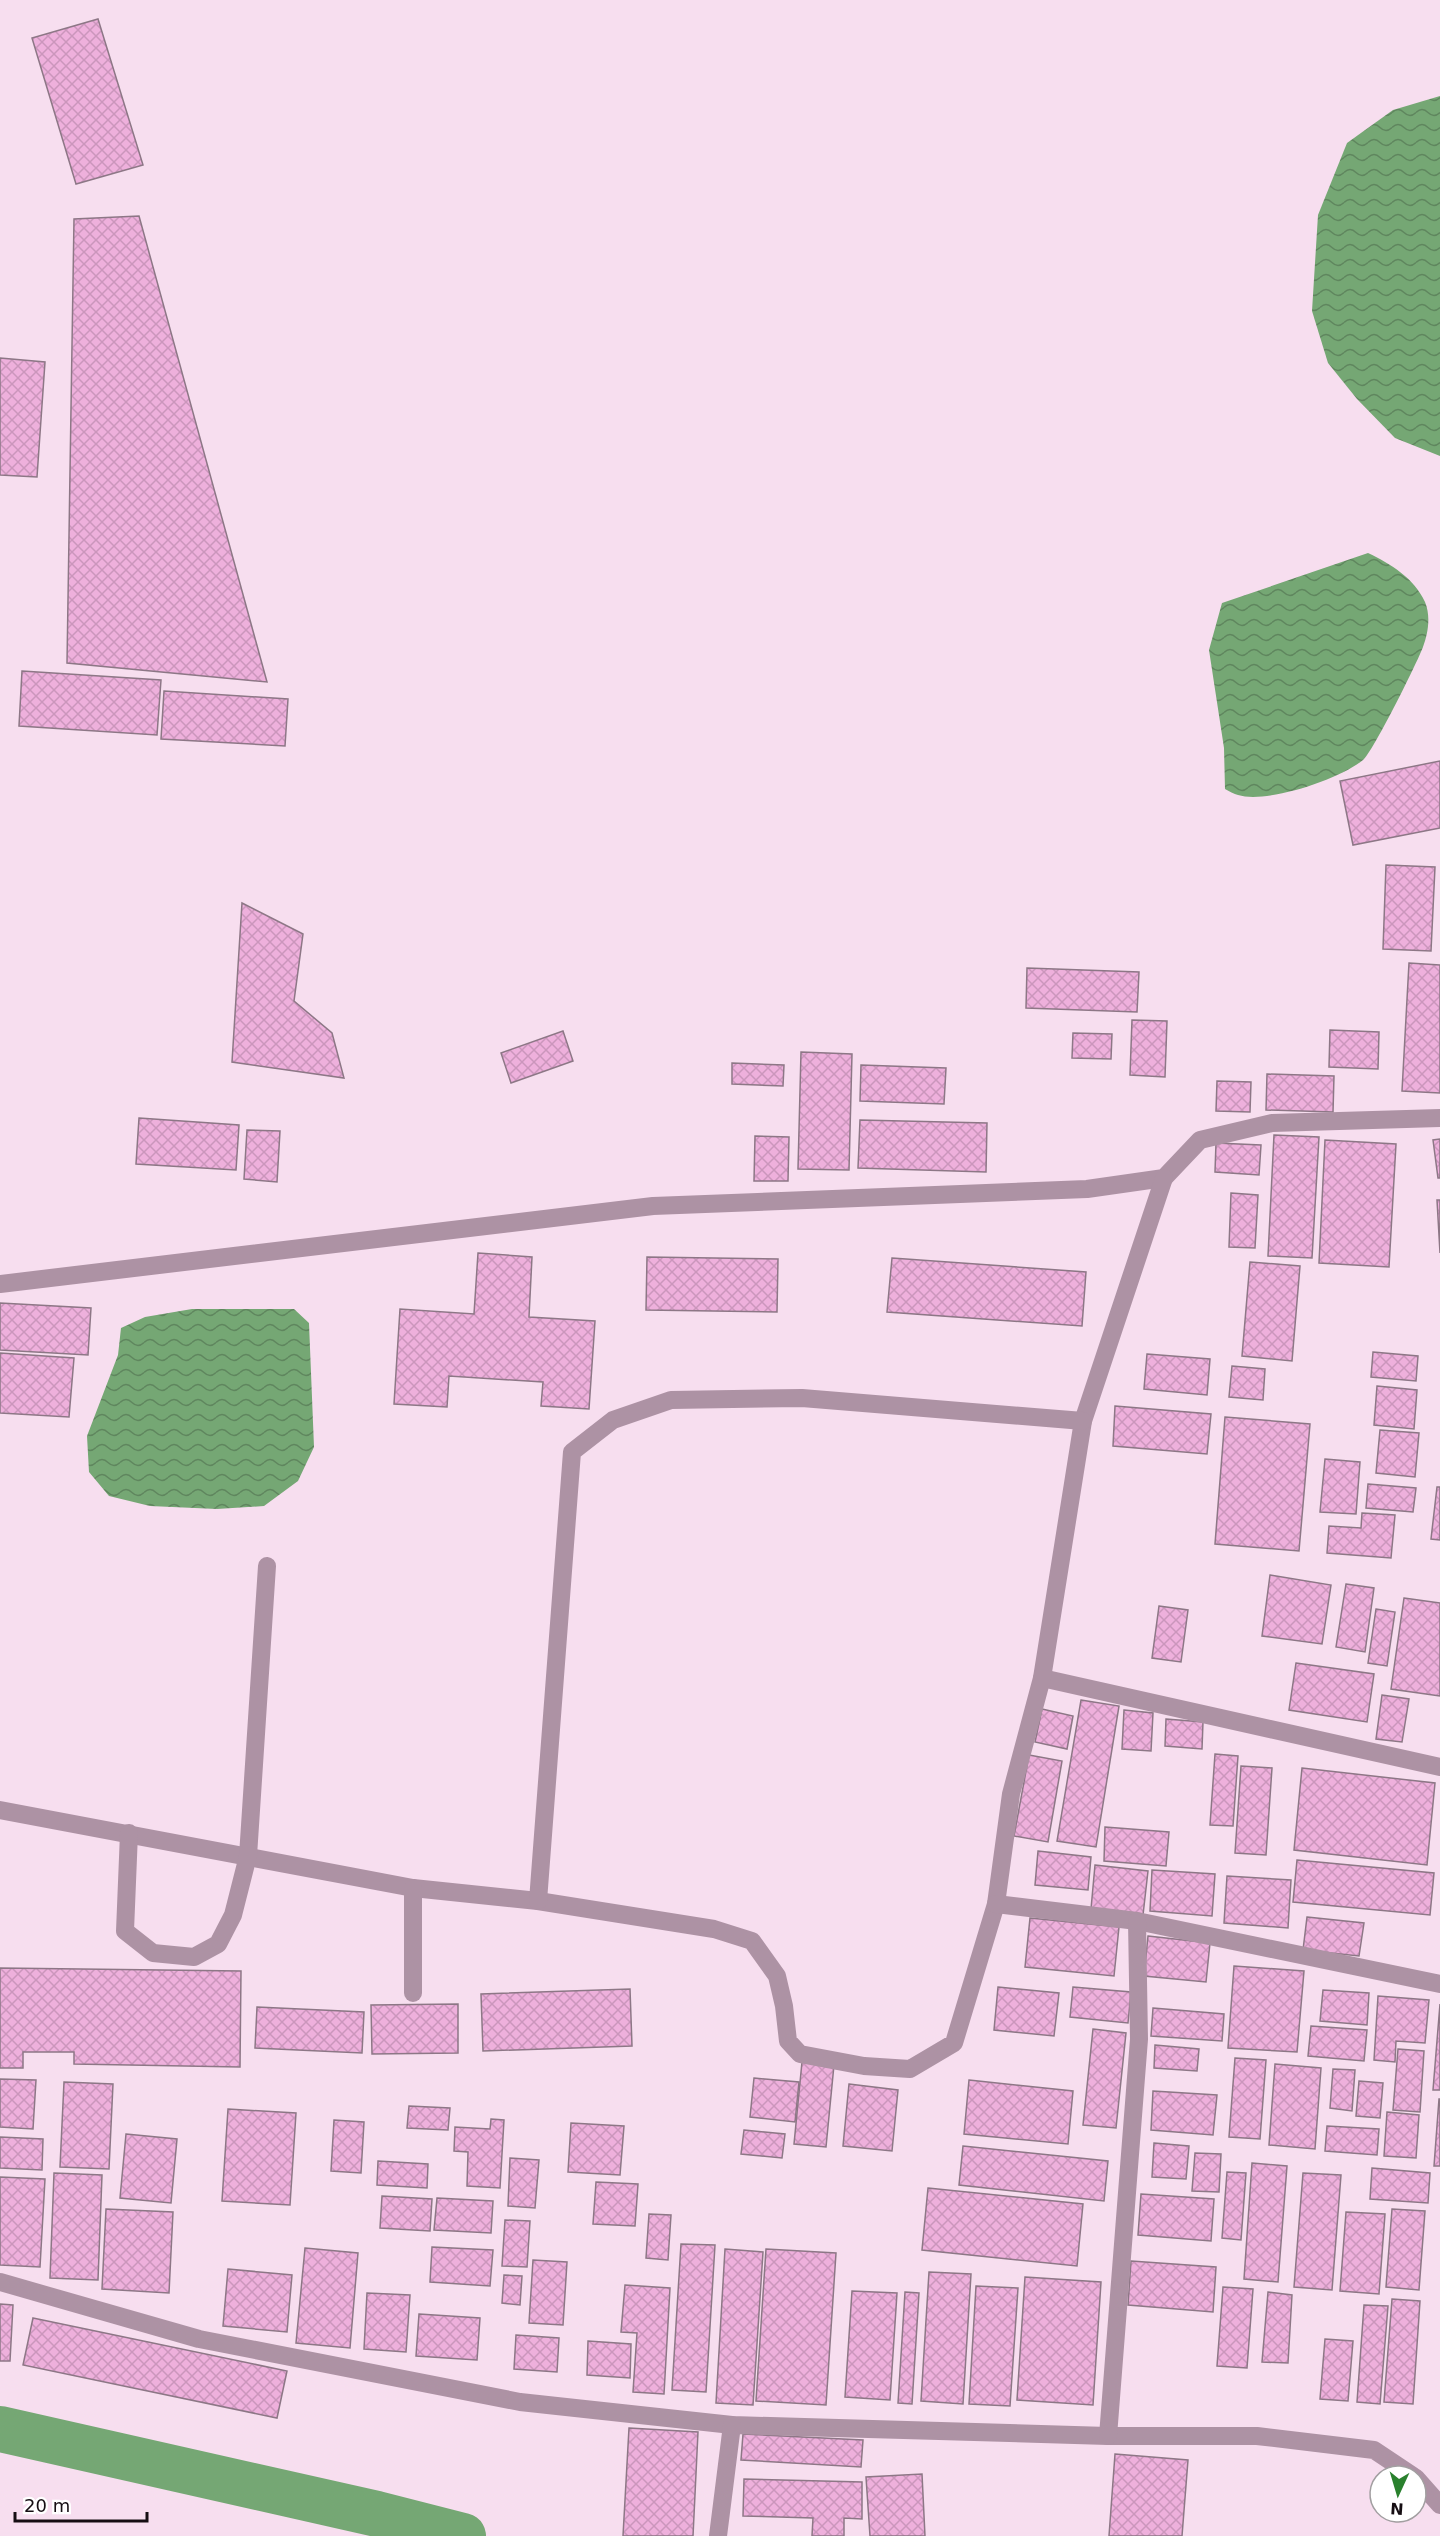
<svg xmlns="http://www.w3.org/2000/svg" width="1440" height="2536" font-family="'DejaVu Sans',sans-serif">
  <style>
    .water { fill: url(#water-waves) }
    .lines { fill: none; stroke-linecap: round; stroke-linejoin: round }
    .canal { stroke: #75a774; stroke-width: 46 }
    .building { fill: url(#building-cross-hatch); stroke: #8d7786; stroke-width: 1.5 }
    .minor { stroke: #ad92a4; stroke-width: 18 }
  </style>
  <defs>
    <pattern id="water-waves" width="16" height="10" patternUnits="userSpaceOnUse" patternTransform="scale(1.5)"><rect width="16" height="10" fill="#75a774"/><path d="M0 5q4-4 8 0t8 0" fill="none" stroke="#5f865e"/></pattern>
    <pattern id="building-cross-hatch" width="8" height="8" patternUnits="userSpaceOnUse" patternTransform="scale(1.5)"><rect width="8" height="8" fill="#eeb0dc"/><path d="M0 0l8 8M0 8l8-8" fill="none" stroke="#cb96bc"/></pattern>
  </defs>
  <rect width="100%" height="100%" fill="#f7deef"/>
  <g class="water">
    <path d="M1440 96V456L1395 438 1357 399 1328 363 1312 311 1318 215 1347 143 1393 110Z"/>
    <path d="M1368 553C1391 564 1414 578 1425 602 1431 616 1428 634 1423 647 1417 663 1372 754 1363 760 1340 779 1267 804 1238 795 1234 794 1229 791 1225 789L1224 748 1209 650 1222 603Z"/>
    <path d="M192 1309H294L309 1323 314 1447 298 1481 264 1506 217 1509 150 1506 109 1496 89 1472 87 1436 118 1355 121 1328 145 1317Z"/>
  </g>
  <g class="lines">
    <path class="canal" d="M0 2429 377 2514 463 2536"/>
  </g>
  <g class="building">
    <path d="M98 19 143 165 76 184 32 38Z"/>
    <path d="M139 216 267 682 67 663 74 219Z"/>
    <path d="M0 358 45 362 37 477 0 475Z"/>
    <path d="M22 671 161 680 157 735 19 726Z"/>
    <path d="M164 691 288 699 285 746 161 739Z"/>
    <path d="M1440 761V828L1353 845 1340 781Z"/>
    <path d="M1386 865 1435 867 1431 951 1383 949Z"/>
    <path d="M242 903 303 934 294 1001 332 1033 344 1078 232 1062Z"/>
    <path d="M1409 963 1440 965V1093L1402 1091Z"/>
    <path d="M1027 968 1139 972 1137 1012 1026 1008Z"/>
    <path d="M1132 1020 1167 1021 1165 1077 1130 1075Z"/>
    <path d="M1330 1030 1379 1032 1378 1069 1329 1067Z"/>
    <path d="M563 1031 573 1061 511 1083 501 1053Z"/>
    <path d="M1073 1033 1112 1034 1111 1059 1072 1058Z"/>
    <path d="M801 1052 852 1054 849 1170 798 1169Z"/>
    <path d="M732 1063 784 1065 783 1086 732 1084Z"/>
    <path d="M861 1065 946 1068 944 1104 860 1101Z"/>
    <path d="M1267 1074 1334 1076 1333 1112 1266 1110Z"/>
    <path d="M1217 1081 1251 1082 1250 1112 1216 1111Z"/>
    <path d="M139 1118 239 1125 236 1170 136 1164Z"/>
    <path d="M860 1120 987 1123 986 1172 858 1168Z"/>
    <path d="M247 1130 280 1131 277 1182 244 1179Z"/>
    <path d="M1274 1135 1319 1137 1312 1258 1268 1256Z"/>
    <path d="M755 1136 789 1137 788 1181H754Z"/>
    <path d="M1440 1139V1178H1438L1433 1140Z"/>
    <path d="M1325 1140 1396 1144 1389 1267 1319 1263Z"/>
    <path d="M1216 1143 1261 1145 1259 1175 1215 1172Z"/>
    <path d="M1231 1193 1258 1195 1255 1248 1229 1247Z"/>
    <path d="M1437 1200H1440V1253Z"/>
    <path d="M478 1253 532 1257 529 1317 595 1321 589 1409 541 1406 543 1382 449 1376 447 1407 394 1404 400 1309 474 1314Z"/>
    <path d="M647 1257 778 1259 777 1312 646 1310Z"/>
    <path d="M892 1258 1086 1272 1082 1326 887 1312Z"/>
    <path d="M1250 1262 1300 1266 1292 1361 1242 1356Z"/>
    <path d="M0 1303 91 1308 88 1355 0 1350Z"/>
    <path d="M1373 1352 1418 1356 1416 1381 1371 1377Z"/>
    <path d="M0 1353 74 1358 69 1417 0 1413Z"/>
    <path d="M1147 1354 1210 1359 1207 1395 1144 1389Z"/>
    <path d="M1232 1366 1265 1369 1263 1400 1229 1397Z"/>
    <path d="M1377 1386 1417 1390 1414 1429 1374 1425Z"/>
    <path d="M1115 1406 1211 1414 1207 1454 1113 1446Z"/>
    <path d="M1225 1417 1310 1424 1299 1551 1215 1544Z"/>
    <path d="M1380 1430 1419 1433 1415 1477 1376 1473Z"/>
    <path d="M1325 1459 1360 1462 1356 1514 1320 1512Z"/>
    <path d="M1368 1484 1416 1488 1413 1512 1366 1508Z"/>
    <path d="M1437 1487H1440V1540L1431 1539Z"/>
    <path d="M1362 1513 1395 1515 1391 1558 1327 1553 1329 1526 1361 1528Z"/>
    <path d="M1270 1575 1331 1585 1322 1644 1262 1636Z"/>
    <path d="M1346 1584 1374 1588 1365 1652 1336 1647Z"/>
    <path d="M1404 1598 1440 1603V1696L1391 1689Z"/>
    <path d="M1159 1606 1188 1610 1181 1662 1152 1658Z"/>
    <path d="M1376 1609 1395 1612 1387 1666 1368 1663Z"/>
    <path d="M1296 1663 1374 1674 1367 1722 1289 1710Z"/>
    <path d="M1382 1695 1409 1699 1402 1742 1376 1739Z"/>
    <path d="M1081 1700 1119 1706 1096 1847 1057 1841Z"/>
    <path d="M1042 1709 1073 1716 1067 1749 1035 1742Z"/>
    <path d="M1124 1710 1153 1713 1151 1751 1122 1749Z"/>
    <path d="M1166 1719 1203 1722 1202 1749 1165 1746Z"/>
    <path d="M1215 1754 1238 1756 1233 1826 1210 1825Z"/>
    <path d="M1029 1755 1062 1761 1048 1842 1014 1836Z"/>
    <path d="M1241 1766 1272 1768 1266 1855 1235 1853Z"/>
    <path d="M1302 1768 1435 1783 1427 1865 1294 1850Z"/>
    <path d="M1105 1827 1169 1832 1166 1866 1104 1861Z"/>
    <path d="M1038 1851 1091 1857 1088 1890 1035 1885Z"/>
    <path d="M1297 1860 1434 1873 1430 1915 1293 1902Z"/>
    <path d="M1095 1865 1148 1871 1143 1915 1091 1909Z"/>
    <path d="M1152 1870 1215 1874 1212 1916 1150 1911Z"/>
    <path d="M1227 1876 1291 1880 1288 1928 1224 1923Z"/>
    <path d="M1307 1917 1364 1923 1359 1956 1303 1950Z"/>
    <path d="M1030 1918 1119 1927 1114 1976 1025 1967Z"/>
    <path d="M1148 1936 1210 1943 1206 1982 1144 1976Z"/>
    <path d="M1234 1966 1304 1971 1297 2052 1228 2048Z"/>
    <path d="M0 1968 241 1971 240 2067 74 2064V2052H23V2068H0Z"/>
    <path d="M998 1987 1059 1993 1054 2036 994 2030Z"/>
    <path d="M1073 1987 1131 1992 1128 2023 1070 2017Z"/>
    <path d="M630 1989 632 2046 483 2051 481 1994Z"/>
    <path d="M1323 1990 1369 1993 1367 2025 1320 2021Z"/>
    <path d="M1378 1996 1429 2000 1425 2043 1396 2041 1395 2062 1374 2060Z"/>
    <path d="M458 2004V2053L372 2054 371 2005Z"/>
    <path d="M1440 2004V2090H1433Z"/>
    <path d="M257 2007 364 2012 362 2053 255 2048Z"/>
    <path d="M1153 2008 1224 2014 1222 2041 1151 2036Z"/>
    <path d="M1311 2026 1367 2030 1364 2061 1308 2056Z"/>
    <path d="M1093 2029 1126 2033 1116 2128 1083 2125Z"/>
    <path d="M1155 2045 1199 2049 1197 2071 1154 2068Z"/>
    <path d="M1398 2049 1424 2051 1420 2112 1393 2110Z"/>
    <path d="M1235 2058 1266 2060 1260 2139 1229 2137Z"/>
    <path d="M802 2062 834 2065 826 2147 794 2144Z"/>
    <path d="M1275 2064 1321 2068 1315 2149 1269 2145Z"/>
    <path d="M1333 2069 1355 2070 1352 2111 1330 2108Z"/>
    <path d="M754 2078 799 2082 795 2122 750 2117Z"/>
    <path d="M0 2079 36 2080 33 2129 0 2127Z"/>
    <path d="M969 2080 1073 2091 1068 2144 964 2134Z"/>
    <path d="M1359 2081 1383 2083 1380 2118 1356 2116Z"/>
    <path d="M64 2082 113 2084 109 2169 60 2167Z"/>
    <path d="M849 2084 898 2090 892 2151 843 2146Z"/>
    <path d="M1153 2091 1217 2095 1213 2135 1151 2130Z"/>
    <path d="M1439 2099H1440V2166H1434Z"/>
    <path d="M409 2106 450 2108 448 2130 407 2128Z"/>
    <path d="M228 2109 296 2113 290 2205 222 2201Z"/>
    <path d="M1387 2112 1419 2115 1416 2158 1384 2156Z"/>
    <path d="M491 2119 504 2120 500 2188 467 2186 468 2152 454 2151 455 2127 490 2129Z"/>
    <path d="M334 2120 364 2122 361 2173 331 2171Z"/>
    <path d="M571 2123 624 2126 620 2175 568 2172Z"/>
    <path d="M1327 2126 1379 2129 1377 2155 1325 2151Z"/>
    <path d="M744 2130 785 2134 782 2158 741 2154Z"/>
    <path d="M126 2134 177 2139 171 2203 120 2198Z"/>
    <path d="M0 2137 43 2139 42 2170 0 2168Z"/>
    <path d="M1154 2143 1189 2146 1186 2179 1152 2177Z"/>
    <path d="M963 2146 1108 2161 1104 2201 959 2185Z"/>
    <path d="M1195 2153 1221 2154 1219 2192 1192 2191Z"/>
    <path d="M510 2158 539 2160 535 2208 508 2206Z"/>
    <path d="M378 2161 428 2164 427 2188 377 2185Z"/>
    <path d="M1252 2163 1287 2166 1278 2282 1244 2279Z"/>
    <path d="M1372 2168 1430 2173 1428 2203 1370 2199Z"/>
    <path d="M1227 2172 1246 2173 1241 2240 1222 2238Z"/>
    <path d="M54 2173 102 2175 98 2280 50 2278Z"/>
    <path d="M1303 2173 1341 2175 1332 2290 1294 2287Z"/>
    <path d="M0 2177 45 2179 40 2267 0 2265Z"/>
    <path d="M596 2182 638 2184 635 2226 593 2224Z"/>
    <path d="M928 2188 1083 2204 1077 2266 922 2250Z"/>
    <path d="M1141 2194 1214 2199 1211 2241 1138 2235Z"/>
    <path d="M382 2196 432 2199 430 2231 380 2228Z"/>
    <path d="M437 2198 493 2201 491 2233 434 2230Z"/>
    <path d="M106 2209 173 2212 169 2293 102 2289Z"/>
    <path d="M1392 2209 1425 2211 1419 2290 1386 2287Z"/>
    <path d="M1346 2212 1385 2214 1379 2294 1340 2291Z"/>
    <path d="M649 2214 671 2215 668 2260 646 2258Z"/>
    <path d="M505 2220 530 2221 527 2267 502 2266Z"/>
    <path d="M681 2244 715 2245 706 2392 672 2390Z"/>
    <path d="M432 2247 493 2250 490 2286 430 2282Z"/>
    <path d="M305 2248 358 2253 350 2348 296 2343Z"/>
    <path d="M725 2249 763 2252 753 2405 716 2403Z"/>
    <path d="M766 2249 836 2253 826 2405 756 2401Z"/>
    <path d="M533 2260 567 2262 563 2325 529 2323Z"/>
    <path d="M1131 2261 1216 2267 1213 2312 1128 2305Z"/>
    <path d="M228 2269 292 2275 287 2332 223 2326Z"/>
    <path d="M929 2272 971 2274 963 2404 921 2401Z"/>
    <path d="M504 2275 522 2276 520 2305 502 2303Z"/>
    <path d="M1025 2277 1101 2282 1093 2405 1017 2400Z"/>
    <path d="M625 2285 670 2288 664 2394 633 2392 637 2333 621 2332Z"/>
    <path d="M976 2286 1018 2288 1010 2406 969 2404Z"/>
    <path d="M1223 2287 1253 2289 1247 2368 1217 2366Z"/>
    <path d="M852 2291 897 2293 890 2400 845 2397Z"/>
    <path d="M905 2292 919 2293 912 2404 898 2403Z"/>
    <path d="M1268 2292 1292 2295 1288 2363 1262 2362Z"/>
    <path d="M367 2293 410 2295 406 2352 364 2349Z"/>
    <path d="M1392 2299 1420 2301 1413 2404 1384 2402Z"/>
    <path d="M0 2304 13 2305 10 2361H0Z"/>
    <path d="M1364 2305 1388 2306 1380 2404 1357 2402Z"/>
    <path d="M419 2314 480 2318 477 2360 416 2356Z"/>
    <path d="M33 2318 287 2371 277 2418 23 2365Z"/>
    <path d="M516 2335 559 2338 557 2372 514 2369Z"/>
    <path d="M1325 2339 1353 2341 1348 2401 1320 2399Z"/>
    <path d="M588 2341 631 2344 630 2378 587 2375Z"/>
    <path d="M629 2428 698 2432 693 2536H623Z"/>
    <path d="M743 2434 863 2440 861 2467 741 2460Z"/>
    <path d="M1115 2454 1188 2460 1182 2536H1109Z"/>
    <path d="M922 2474 925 2536H870L866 2477Z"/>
    <path d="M744 2479 862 2482V2519L844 2518V2536H812L813 2518 743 2516Z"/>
  </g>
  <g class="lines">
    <g class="minor">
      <path d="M0 1284 653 1206 1087 1189 1164 1178 1200 1140 1272 1123 1440 1118"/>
      <path d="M1042 1678 1440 1767"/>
      <path d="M0 1810 413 1888 538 1901 714 1929 752 1941 777 1976 784 2006 788 2041 800 2054 864 2066 910 2069 954 2043 996 1904 1011 1794 1042 1678 1083 1421 1164 1178"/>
      <path d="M129 1833 125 1931 153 1953 194 1957 218 1944 233 1915 248 1856 267 1566"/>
      <path d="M538 1901 572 1452 613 1420 671 1400 802 1398 1083 1421"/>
      <path d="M996 1904 1137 1921 1440 1984"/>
      <path d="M413 1993V1888"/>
      <path d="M0 2282 199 2339 520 2402 732 2425 1108 2436H1257L1374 2450 1413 2476"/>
      <path d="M1108 2436 1139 2039 1137 1921"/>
      <path d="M1416 2478 1440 2505"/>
      <path d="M718 2536 732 2425"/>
    </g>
  </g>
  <g transform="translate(1398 2494) rotate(184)"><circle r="28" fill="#ffffff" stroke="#a29fa1" stroke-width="1.5"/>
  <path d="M0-4.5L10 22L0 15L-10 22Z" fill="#2a812e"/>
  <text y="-9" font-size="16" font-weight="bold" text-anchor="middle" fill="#160e13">N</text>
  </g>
  <path d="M15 2512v9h132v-9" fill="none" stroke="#160e13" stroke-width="3"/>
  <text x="24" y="2512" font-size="18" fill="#160e13" stroke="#ffffff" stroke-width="4.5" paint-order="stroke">20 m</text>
</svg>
